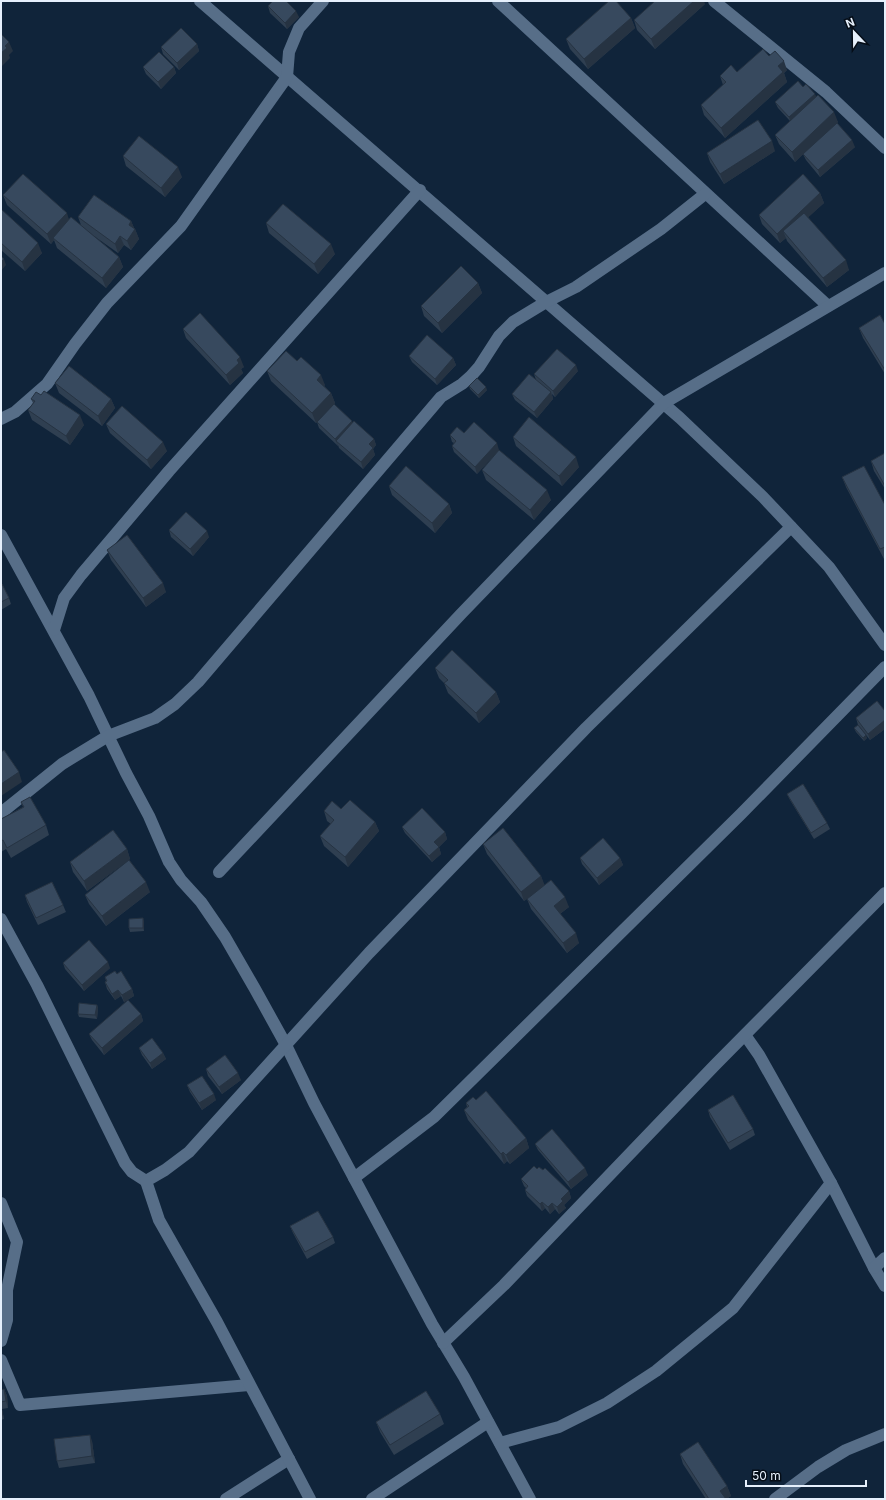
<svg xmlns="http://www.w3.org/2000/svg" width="886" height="1500" font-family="Inter,sans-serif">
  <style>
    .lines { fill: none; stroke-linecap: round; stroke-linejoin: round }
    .minor { stroke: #576e88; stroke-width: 12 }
    .wall { fill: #2f3f51 }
    .shaded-wall { fill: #263342 }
    .building { fill: #37495e; stroke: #263342 }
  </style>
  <rect width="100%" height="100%" fill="#10243a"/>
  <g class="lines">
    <g class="minor">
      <path d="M200 1 680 418 763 497 829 567 885 645"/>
      <path d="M498 1 828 306"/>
      <path d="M714 1 826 92 885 148"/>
      <path d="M1 419 15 412 47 384 75 344 107 303 181 226 287 77 289 52 299 28 323 1"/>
      <path d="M1 535 89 696 126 773 149 816 169 862 181 880 201 902 225 937 255 989 286 1045 314 1103 432 1324 464 1377 530 1499"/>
      <path d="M54 630 64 598 81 575 169 471 420 190"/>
      <path d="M1 813 62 764 108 736 155 718 175 704 198 682 441 397 462 384 471 376 479 367 499 336 513 322 546 302 576 287 661 229 705 194"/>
      <path d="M219 872 461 614 664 403 885 273"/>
      <path d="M1 919 37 985 125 1163 132 1172 146 1181"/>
      <path d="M745 1035 759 1055 831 1183 874 1268 885 1286"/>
      <path d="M354 1178 434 1117 741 814 885 667"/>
      <path d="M1 1203 17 1242 7 1290V1320L1 1341"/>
      <path d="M874 1268 885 1258"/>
      <path d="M443 1343 504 1285 715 1065 885 893"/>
      <path d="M1 1360 20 1405 249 1385"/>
      <path d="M500 1443 559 1427 607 1403 656 1371 733 1308 831 1183"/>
      <path d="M226 1499 289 1459"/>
      <path d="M310 1499 217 1322 159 1220 146 1181 165 1170 189 1152 369 953 586 728 791 527"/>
      <path d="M372 1499 488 1422"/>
      <path d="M775 1499 818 1467 846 1450 885 1434"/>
    </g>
  </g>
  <g class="wall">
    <path d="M705 4 655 49 637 30 634 20Z"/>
    <path d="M268 6 299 17 287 29 270 13Z"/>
    <path d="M631 18 635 28 588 69 570 49 566 39Z"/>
    <path d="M197 44 199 51 179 70 163 54 161 47Z"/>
    <path d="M769 56 787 70 784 73 787 82 725 138 704 115 701 105 723 85 720 76 737 72Z"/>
    <path d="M143 67H174L176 73 161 89 146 74Z"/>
    <path d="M803 87 816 97 838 122 820 139 855 147 820 177 806 160 803 154 795 162 779 144 775 135 790 121 778 108 775 102Z"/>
    <path d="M775 151 724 184 710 162 707 153Z"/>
    <path d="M123 156 182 177 165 197 126 166Z"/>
    <path d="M820 193 824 203 808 217 849 270 827 287 787 241 786 238 780 243 762 224 759 215Z"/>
    <path d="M3 195 69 219 81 225 78 217 131 221 134 228 135 229 139 239 131 250 124 245 118 253 94 236 119 257 123 267 106 288 57 248 54 240 51 244 7 205Z"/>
    <path d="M1 209 42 253 25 271 1 250Z"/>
    <path d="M266 223 335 254 318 274 269 233Z"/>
    <path d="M478 283 482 293 442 333 424 316 421 306Z"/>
    <path d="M885 324V374L863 338 859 328Z"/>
    <path d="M183 329 244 367 241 369 243 373 230 385 186 338Z"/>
    <path d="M409 356 453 358 456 365 437 385 412 362Z"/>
    <path d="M297 361 325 385 324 386 331 393 335 403 318 420 353 423 374 439 376 445 373 449 375 455 363 469 339 448 338 445V446L319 428 317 422 316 423 271 381 267 371Z"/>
    <path d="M578 371 555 397 552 394 553 399 537 418 515 400 512 394 536 380 534 374Z"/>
    <path d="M55 383 111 399 115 408 102 426 59 393Z"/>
    <path d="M469 386 487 390 479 398 470 389Z"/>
    <path d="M31 399 84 425 70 445 32 420 28 410 33 403Z"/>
    <path d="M106 424 167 451 151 469 110 433Z"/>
    <path d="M464 433 499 450 551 500 534 520 486 480 482 470 494 455 477 474 454 452 452 446 454 443 452 442 450 435Z"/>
    <path d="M513 437 579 467 562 486 516 446Z"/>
    <path d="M885 453V489L874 471 871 461Z"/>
    <path d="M842 477 885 505V558L884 559 846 487Z"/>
    <path d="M389 486 449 504 452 513 435 533 392 495Z"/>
    <path d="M169 530 209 537 193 556 171 537Z"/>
    <path d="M107 550 166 592 146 607 111 560Z"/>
    <path d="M1 584 9 598 11 604 1 610Z"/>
    <path d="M435 668 496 692 500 702 479 723 448 693 444 683 439 678Z"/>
    <path d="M885 711V729L870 740 858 725 856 718Z"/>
    <path d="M854 728 867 738 864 741 856 732Z"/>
    <path d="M787 794 827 823 830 829 814 839 790 800Z"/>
    <path d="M21 802 46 825 49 835 11 858 6 849 1 852V819L23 807Z"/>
    <path d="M341 809 375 822 379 831 348 867 324 846 320 836 331 824 327 821 324 811Z"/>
    <path d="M402 827 445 832 447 839 439 847 441 854 432 862 405 833Z"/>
    <path d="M483 844 541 876 544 885 569 907 560 914 579 943 567 953 531 909 527 899 530 897 524 901 487 854Z"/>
    <path d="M127 849 130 859 87 891 73 872 70 862Z"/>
    <path d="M580 858H620L623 865 599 885 582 864Z"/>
    <path d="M150 892 106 926 89 904 85 895Z"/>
    <path d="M25 895 63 905 66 912 38 925 27 902Z"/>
    <path d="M144 921V931L130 932 129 928Z"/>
    <path d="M63 963 110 968 84 991 65 969Z"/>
    <path d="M117 974 132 989 134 996 124 1002 121 996 115 1000 107 989 105 982 106 981 105 977Z"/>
    <path d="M97 1005 98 1008 97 1019 79 1017 78 1014Z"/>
    <path d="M141 1014 143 1021 104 1055 92 1040 89 1034Z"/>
    <path d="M139 1048 163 1053 166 1059 152 1069 142 1055Z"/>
    <path d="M206 1069 241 1080 222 1094 208 1076Z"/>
    <path d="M187 1085 216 1100 202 1110 190 1092Z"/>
    <path d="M476 1100 526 1138 529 1148 510 1164 507 1161 504 1164 468 1120 464 1110 467 1107 466 1103Z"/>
    <path d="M708 1110 753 1129 755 1135 730 1150 710 1117Z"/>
    <path d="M535 1144 588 1175 571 1189 538 1150Z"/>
    <path d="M537 1169 569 1191 571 1198 564 1205 566 1208 559 1214 555 1209 550 1214 545 1208 542 1211 527 1196 525 1190 526 1188 524 1186 521 1179Z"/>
    <path d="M290 1226 333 1237 335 1243 307 1259 293 1233Z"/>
    <path d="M4 1389 7 1396 8 1408 2 1409 4 1419 1 1420V1390Z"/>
    <path d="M440 1414 444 1424 394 1455 380 1432 376 1422Z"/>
    <path d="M92 1441 95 1463 59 1468 57 1461Z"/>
    <path d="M680 1454 727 1486 731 1496 726 1499H706L683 1464Z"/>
  </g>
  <g class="shaded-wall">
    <path d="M694 1H704L705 4 655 49 651 39Z"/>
    <path d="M296 11 299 17 287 29 285 23Z"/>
    <path d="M631 18 635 28 588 69 584 59Z"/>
    <path d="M9 42 13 51 9 55 10 58 1 67V53L5 46Z"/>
    <path d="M197 44 199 51 179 70 177 63Z"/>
    <path d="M784 61 787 70 784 73 787 82 725 138 721 128 778 66Z"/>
    <path d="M174 67 176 73 161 89 158 82Z"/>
    <path d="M815 94 818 100 791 124 789 117Z"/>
    <path d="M834 112 838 122 795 162 792 152Z"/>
    <path d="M852 140 855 147 820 177 818 170Z"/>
    <path d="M772 141 775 151 724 184 720 174Z"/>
    <path d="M178 167 182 177 165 197 161 188Z"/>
    <path d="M820 193 824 203 788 236 783 231 786 238 780 243 777 234Z"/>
    <path d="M67 213 70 223 53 238 54 240 51 244 47 234Z"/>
    <path d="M131 221 135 230V229L139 239 131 250 127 241 129 225Z"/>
    <path d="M120 236 124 245 118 253 115 244Z"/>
    <path d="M38 243 42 253 25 271 22 262Z"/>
    <path d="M331 244 335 254 318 274 314 264Z"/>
    <path d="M119 257 123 267 106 288 102 278Z"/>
    <path d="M4 259 6 265 1 271V262Z"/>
    <path d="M846 260 849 270 827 287 823 278Z"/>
    <path d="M478 283 482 293 442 333 438 323Z"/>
    <path d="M240 357 244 367 241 369 243 373 230 385 226 375 237 360Z"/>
    <path d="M453 358 456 365 437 385 435 379Z"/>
    <path d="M576 365 578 371 555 397 553 391Z"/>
    <path d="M321 375 325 385 320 389 317 380Z"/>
    <path d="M486 387 487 390 479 398 478 395Z"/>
    <path d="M551 392 553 399 537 418 534 412Z"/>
    <path d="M331 393 335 403 316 423 312 413Z"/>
    <path d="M111 399 115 408 102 426 98 416Z"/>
    <path d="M80 415 84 425 70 445 66 436Z"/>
    <path d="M352 421 355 428 336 441 338 445V446L335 439Z"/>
    <path d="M374 439 376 445 373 449 375 455 363 469 361 462 369 444Z"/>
    <path d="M163 442 167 451 151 469 147 460Z"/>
    <path d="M497 443 499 450 477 474 475 467Z"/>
    <path d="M576 457 579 467 562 486 559 476Z"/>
    <path d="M547 490 551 500 534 520 530 510Z"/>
    <path d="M449 504 452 513 435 533 432 523Z"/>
    <path d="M207 531 209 537 193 556 190 549Z"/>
    <path d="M163 583 166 592 146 607 143 598Z"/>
    <path d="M496 692 500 702 479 723 476 713Z"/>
    <path d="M885 720V729L870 740 868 734Z"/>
    <path d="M866 735 867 738 864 741 863 738Z"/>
    <path d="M19 772 22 782 1 796V784Z"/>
    <path d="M375 822 379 831 348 867 345 857Z"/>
    <path d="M445 832 447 839 439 847 441 854 432 862 429 856 434 842Z"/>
    <path d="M127 849 130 859 87 891 84 881Z"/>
    <path d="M620 858 623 865 599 885 597 878Z"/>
    <path d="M541 876 545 886 524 901 521 892Z"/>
    <path d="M146 882 150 892 106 926 102 916Z"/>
    <path d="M565 897 569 907 557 916 554 906Z"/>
    <path d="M143 918 144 921V931L143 928Z"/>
    <path d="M576 933 579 943 567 953 563 943Z"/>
    <path d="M108 962 110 968 84 991 82 985Z"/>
    <path d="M132 989 134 996 124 1002 122 995Z"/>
    <path d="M118 990 121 996 115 1000 112 994Z"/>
    <path d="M97 1005 98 1008 97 1019 95 1015Z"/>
    <path d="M141 1014 143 1021 104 1055 102 1048Z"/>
    <path d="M163 1053 166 1059 152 1069 150 1063Z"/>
    <path d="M238 1073 241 1080 222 1094 219 1087Z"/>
    <path d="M214 1094 216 1100 202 1110 199 1103Z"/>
    <path d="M526 1138 529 1148 510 1164 506 1155Z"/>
    <path d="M503 1152 507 1161 504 1164 501 1154Z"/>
    <path d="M585 1168 588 1175 571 1189 568 1182Z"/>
    <path d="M569 1191 571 1198 564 1205 566 1208 559 1214 557 1207 561 1199Z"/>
    <path d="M542 1202 545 1208 542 1211 540 1204Z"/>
    <path d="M552 1203 555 1209 550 1214 548 1207Z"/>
    <path d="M4 1389 7 1396 8 1408 6 1401Z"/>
    <path d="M1 1406 2 1409 4 1419 1 1412Z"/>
    <path d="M90 1435 92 1441 95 1463 92 1456Z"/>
    <path d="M727 1486 731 1496 726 1499H723L720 1491Z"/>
  </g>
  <g class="building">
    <path d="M273 1H286L296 11 285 23 268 6Z"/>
    <path d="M609 1H616L631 18 584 59 566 39Z"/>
    <path d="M655 1H694L651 39 634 20Z"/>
    <path d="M181 28 197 44 177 63 161 47Z"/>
    <path d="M1 34 9 42 5 46 7 48 1 53Z"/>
    <path d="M763 49 769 56 775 51 784 61 778 66 783 72 721 128 701 105 726 82 720 76 731 65 737 72Z"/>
    <path d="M159 52 174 67 158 82 143 67Z"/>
    <path d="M798 81 803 87 806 84 815 94 789 117 775 102Z"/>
    <path d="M818 95 834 112 792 152 775 135Z"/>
    <path d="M758 120 772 141 720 174 707 153Z"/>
    <path d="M837 123 852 140 818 170 803 154Z"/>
    <path d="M139 136 178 167 161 188 123 156Z"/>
    <path d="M23 174 67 213 47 234 3 195Z"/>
    <path d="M803 174 820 193 777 234 759 215Z"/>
    <path d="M94 195 131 221 129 225 135 229 127 241 120 236 115 244 78 217Z"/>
    <path d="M283 204 331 244 314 264 266 223Z"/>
    <path d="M1 209 38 243 22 262 1 243Z"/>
    <path d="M804 213 846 260 823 278 783 231Z"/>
    <path d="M71 217 119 257 102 278 53 238Z"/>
    <path d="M1 256 4 259 1 262Z"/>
    <path d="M461 266 478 283 438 323 421 306Z"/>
    <path d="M200 313 240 357 237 360 239 363 226 375 183 329Z"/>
    <path d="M880 315 885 324V370L859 328Z"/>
    <path d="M427 335 453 358 435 379 409 356Z"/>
    <path d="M557 349 576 365 553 391 534 374Z"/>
    <path d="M286 351 297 361 301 357 321 375 317 380 331 393 312 413 267 371Z"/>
    <path d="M69 366 111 399 98 416 55 383Z"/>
    <path d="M529 374 551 392 534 412 512 394Z"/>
    <path d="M477 378 486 387 478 395 469 386Z"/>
    <path d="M44 391 80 415 66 436 28 410 35 401 31 399 36 392 41 395Z"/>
    <path d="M334 404 352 421 335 439 317 422Z"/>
    <path d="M122 406 163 442 147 460 106 424Z"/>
    <path d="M529 417 576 457 559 476 513 437Z"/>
    <path d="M354 421 374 439 369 444 373 448 361 462 336 441Z"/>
    <path d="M474 422 497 443 475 467 452 446 456 441 450 435 457 427 464 433Z"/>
    <path d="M499 450 547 490 530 510 482 470Z"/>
    <path d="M885 453V486L871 461Z"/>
    <path d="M406 466 449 504 432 523 389 486Z"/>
    <path d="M864 466 885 505V547L880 549 842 477Z"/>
    <path d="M186 512 207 531 190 549 169 530Z"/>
    <path d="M127 535 163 583 143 598 107 550Z"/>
    <path d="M1 584H2L9 598 1 602Z"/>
    <path d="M452 650 496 692 476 713 444 683 448 680 435 668Z"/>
    <path d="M877 701 885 711V720L868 734 856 718Z"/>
    <path d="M858 725 866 735 863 738 854 728Z"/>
    <path d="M4 750 19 772 1 784V752Z"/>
    <path d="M803 784 827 823 811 833 787 794Z"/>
    <path d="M30 797 46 825 7 848 3 840 1 841V819L24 807 21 802Z"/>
    <path d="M350 800 375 822 345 857 320 836 334 820 324 811 332 801 341 809Z"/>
    <path d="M422 808 445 832 434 842 439 847 429 856 402 827Z"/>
    <path d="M503 828 541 876 521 892 483 844Z"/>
    <path d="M113 830 127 849 84 881 70 862Z"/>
    <path d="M603 838 620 858 597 878 580 858Z"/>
    <path d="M129 860 146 882 102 916 85 895Z"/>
    <path d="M551 880 565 897 554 906 576 933 563 943 527 899Z"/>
    <path d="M52 882 63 905 36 918 25 895Z"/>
    <path d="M143 918V928H129V919Z"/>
    <path d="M89 940 108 962 82 985 63 963Z"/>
    <path d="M115 971 117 974 121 971 132 989 122 995 118 990 112 994 105 982 107 981 105 977Z"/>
    <path d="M128 1000 141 1014 102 1048 89 1034Z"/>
    <path d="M79 1003 97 1005 95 1015 78 1014Z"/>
    <path d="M152 1038 163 1053 150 1063 139 1048Z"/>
    <path d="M225 1055 238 1073 219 1087 206 1069Z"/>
    <path d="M202 1076 214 1094 199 1103 187 1085Z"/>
    <path d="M486 1091 526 1138 506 1155 503 1152 501 1154 464 1110 469 1106 466 1103 473 1097 476 1100Z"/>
    <path d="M733 1095 753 1129 728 1143 708 1110Z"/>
    <path d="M552 1129 585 1168 568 1182 535 1144Z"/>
    <path d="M534 1166 537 1169 539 1167 543 1170 545 1168 569 1191 561 1199 563 1201 557 1207 552 1203 548 1207 542 1202 540 1204 525 1190 528 1186 521 1179Z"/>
    <path d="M318 1211 333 1237 305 1252 290 1226Z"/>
    <path d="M4 1389 6 1401 1 1402V1390Z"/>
    <path d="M426 1391 440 1414 390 1445 376 1422Z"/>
    <path d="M90 1435 92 1456 57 1461 54 1439Z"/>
    <path d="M698 1442 727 1486 720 1491 726 1499H709L680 1454Z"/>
  </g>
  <rect width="886" height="1500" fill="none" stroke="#e6f0fc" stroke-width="4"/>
  <g transform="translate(854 32) rotate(338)" stroke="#050d17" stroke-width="3" paint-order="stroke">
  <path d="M0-3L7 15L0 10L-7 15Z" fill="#e6f0fc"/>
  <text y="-6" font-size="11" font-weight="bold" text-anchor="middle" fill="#e6f0fc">N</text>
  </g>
  <path d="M746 1480v6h120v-6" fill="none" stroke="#e6f0fc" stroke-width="2"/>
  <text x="752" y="1480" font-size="12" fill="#e6f0fc" stroke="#050d17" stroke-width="3" paint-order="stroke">50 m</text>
</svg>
